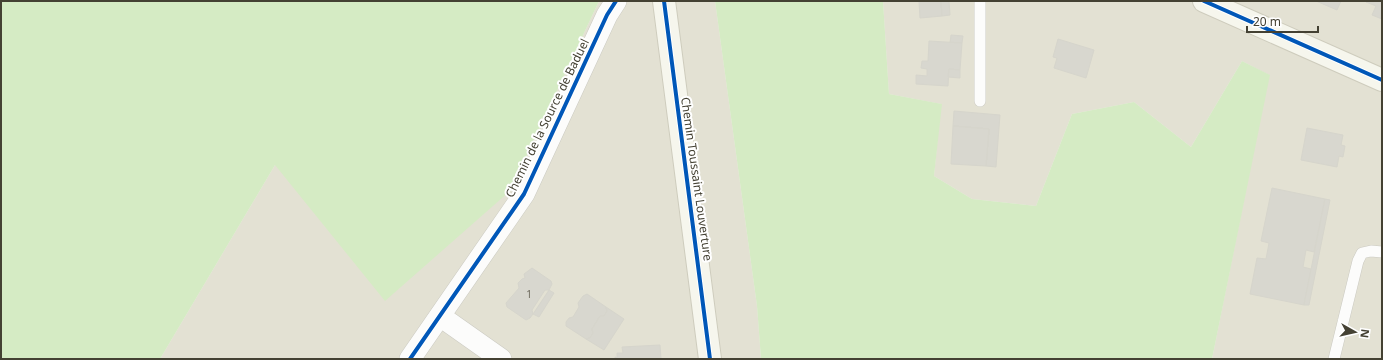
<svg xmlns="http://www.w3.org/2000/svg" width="1383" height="360" font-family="'Noto Sans',sans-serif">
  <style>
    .residential { fill: #e3e1d3 }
    .green { fill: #d5ebc4 }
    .building { fill: #d8d7cf; stroke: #d6d5cc }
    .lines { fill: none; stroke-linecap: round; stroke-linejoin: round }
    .lane-casing { stroke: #cbcac2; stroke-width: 12 }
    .street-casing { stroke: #cbcac2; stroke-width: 22 }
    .secondary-casing { stroke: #ceccbd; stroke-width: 24 }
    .lane { stroke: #fcfcfb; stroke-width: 11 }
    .street { stroke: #fcfcfb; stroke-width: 21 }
    .secondary { stroke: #f6f6ed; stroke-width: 22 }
    .cycleway-casing { stroke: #fff; stroke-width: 6 }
    .cycleway { stroke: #0057b8; stroke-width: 4 }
    .labels { text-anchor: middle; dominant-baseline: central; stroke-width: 4; stroke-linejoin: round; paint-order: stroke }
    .number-label { font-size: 10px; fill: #6a675b }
    .street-label { font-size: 12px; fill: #444133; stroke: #fff }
  </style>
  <rect width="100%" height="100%" fill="#eeeee6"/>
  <g class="residential">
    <path d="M599 1H715L757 306 761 359H160L275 165 510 191Z"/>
    <path d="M883 1H1382V359H1212L1269 75 1242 61 1191 147 1134 102 1072 114 1036 206 972 199 934 176 941 104 889 94Z"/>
  </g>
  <g class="green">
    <path d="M1 1H599L510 191 385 301 275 165 160 359H1Z"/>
    <path d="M715 1H883L889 94 942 104 934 176 972 199 1036 206 1072 114 1134 102 1191 147 1242 61 1270 75 1212 359H761L757 306Z"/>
  </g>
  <g class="building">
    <path d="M919 1H941L942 16 920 18Z"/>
    <path d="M941 1H949L950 15 942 16Z"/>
    <path d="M1316 1H1341L1337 10Z"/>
    <path d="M1382 1V19L1372 15 1376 6 1366 2Z"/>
    <path d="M951 35 963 36 962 43H950Z"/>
    <path d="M1058 39 1094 50 1086 78 1054 68 1057 58 1053 57Z"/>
    <path d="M929 41 962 43 960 70 949 69 948 86 916 84V75L927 76V69L921 68 922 61H928Z"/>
    <path d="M949 69 960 70V78L948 77Z"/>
    <path d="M954 111 1000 115 996 167 986 166 989 129 953 126Z"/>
    <path d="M953 126 989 129 986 166 951 164Z"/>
    <path d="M1307 128 1343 135 1341 145 1345 146 1343 157 1339 156 1337 167 1301 160Z"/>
    <path d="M1272 188 1325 199 1314 252 1306 250 1303 267 1311 269 1304 305 1250 294 1257 258 1266 259 1269 243 1261 241Z"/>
    <path d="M1325 199 1330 200 1309 305H1304Z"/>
    <path d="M532 268 551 281 552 284 549 290H545L532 310 533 314 530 318 526 320 507 307 506 303 519 288 518 283 522 279 525 278 524 274Z"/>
    <path d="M549 290 554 293 539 317 533 314Z"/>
    <path d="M587 294 606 307 607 311 604 316H600L592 329 593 333 590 338 586 339 566 326V322L569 318 573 317 579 307 578 303 583 296Z"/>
    <path d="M606 307 624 319 604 350 586 339 590 338 593 333 592 329 600 316H604L607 311Z"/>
    <path d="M660 345 661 359H615V357L617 358V353H623L622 347Z"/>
  </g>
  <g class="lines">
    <g class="lane-casing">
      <g id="lane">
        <path d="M980 101V1"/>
        <path d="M1334 359 1358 261 1362 253 1371 251 1382 252"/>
      </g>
    </g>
    <g class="street-casing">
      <g id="street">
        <path d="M440 316 501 359"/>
        <path d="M410 359 524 194 607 15 616 1"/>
      </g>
    </g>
    <g class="secondary-casing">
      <g id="secondary">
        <path d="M664 1 710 359"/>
        <path d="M1204 1 1382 80"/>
      </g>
    </g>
    <use href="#lane" class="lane"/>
    <use href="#street" class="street"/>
    <use href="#secondary" class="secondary"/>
    <g class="cycleway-casing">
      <g id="cycleway">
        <path d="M664 1 710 359"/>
        <path d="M1204 1 1382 80"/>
        <path d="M410 359 524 194 607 15 616 1"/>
      </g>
    </g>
    <use href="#cycleway" class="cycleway"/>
  </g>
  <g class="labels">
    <g class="number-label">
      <text x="529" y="294">1</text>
    </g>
    <g class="street-label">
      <text transform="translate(547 118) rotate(-64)">Chemin de la Source de Baduel</text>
      <text transform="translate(697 179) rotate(82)">Chemin Toussaint Louverture</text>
    </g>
  </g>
  <rect width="1383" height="360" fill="none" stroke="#444133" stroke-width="4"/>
  <g transform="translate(1355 332) rotate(98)" stroke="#ffffff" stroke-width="3" paint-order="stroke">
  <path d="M0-3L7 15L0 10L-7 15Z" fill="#444133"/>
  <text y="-6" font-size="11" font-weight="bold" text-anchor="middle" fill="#444133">N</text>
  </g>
  <path d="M1247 26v6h71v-6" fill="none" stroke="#444133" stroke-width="2"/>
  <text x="1253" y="26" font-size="12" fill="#444133" stroke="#ffffff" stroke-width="3" paint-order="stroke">20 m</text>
</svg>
